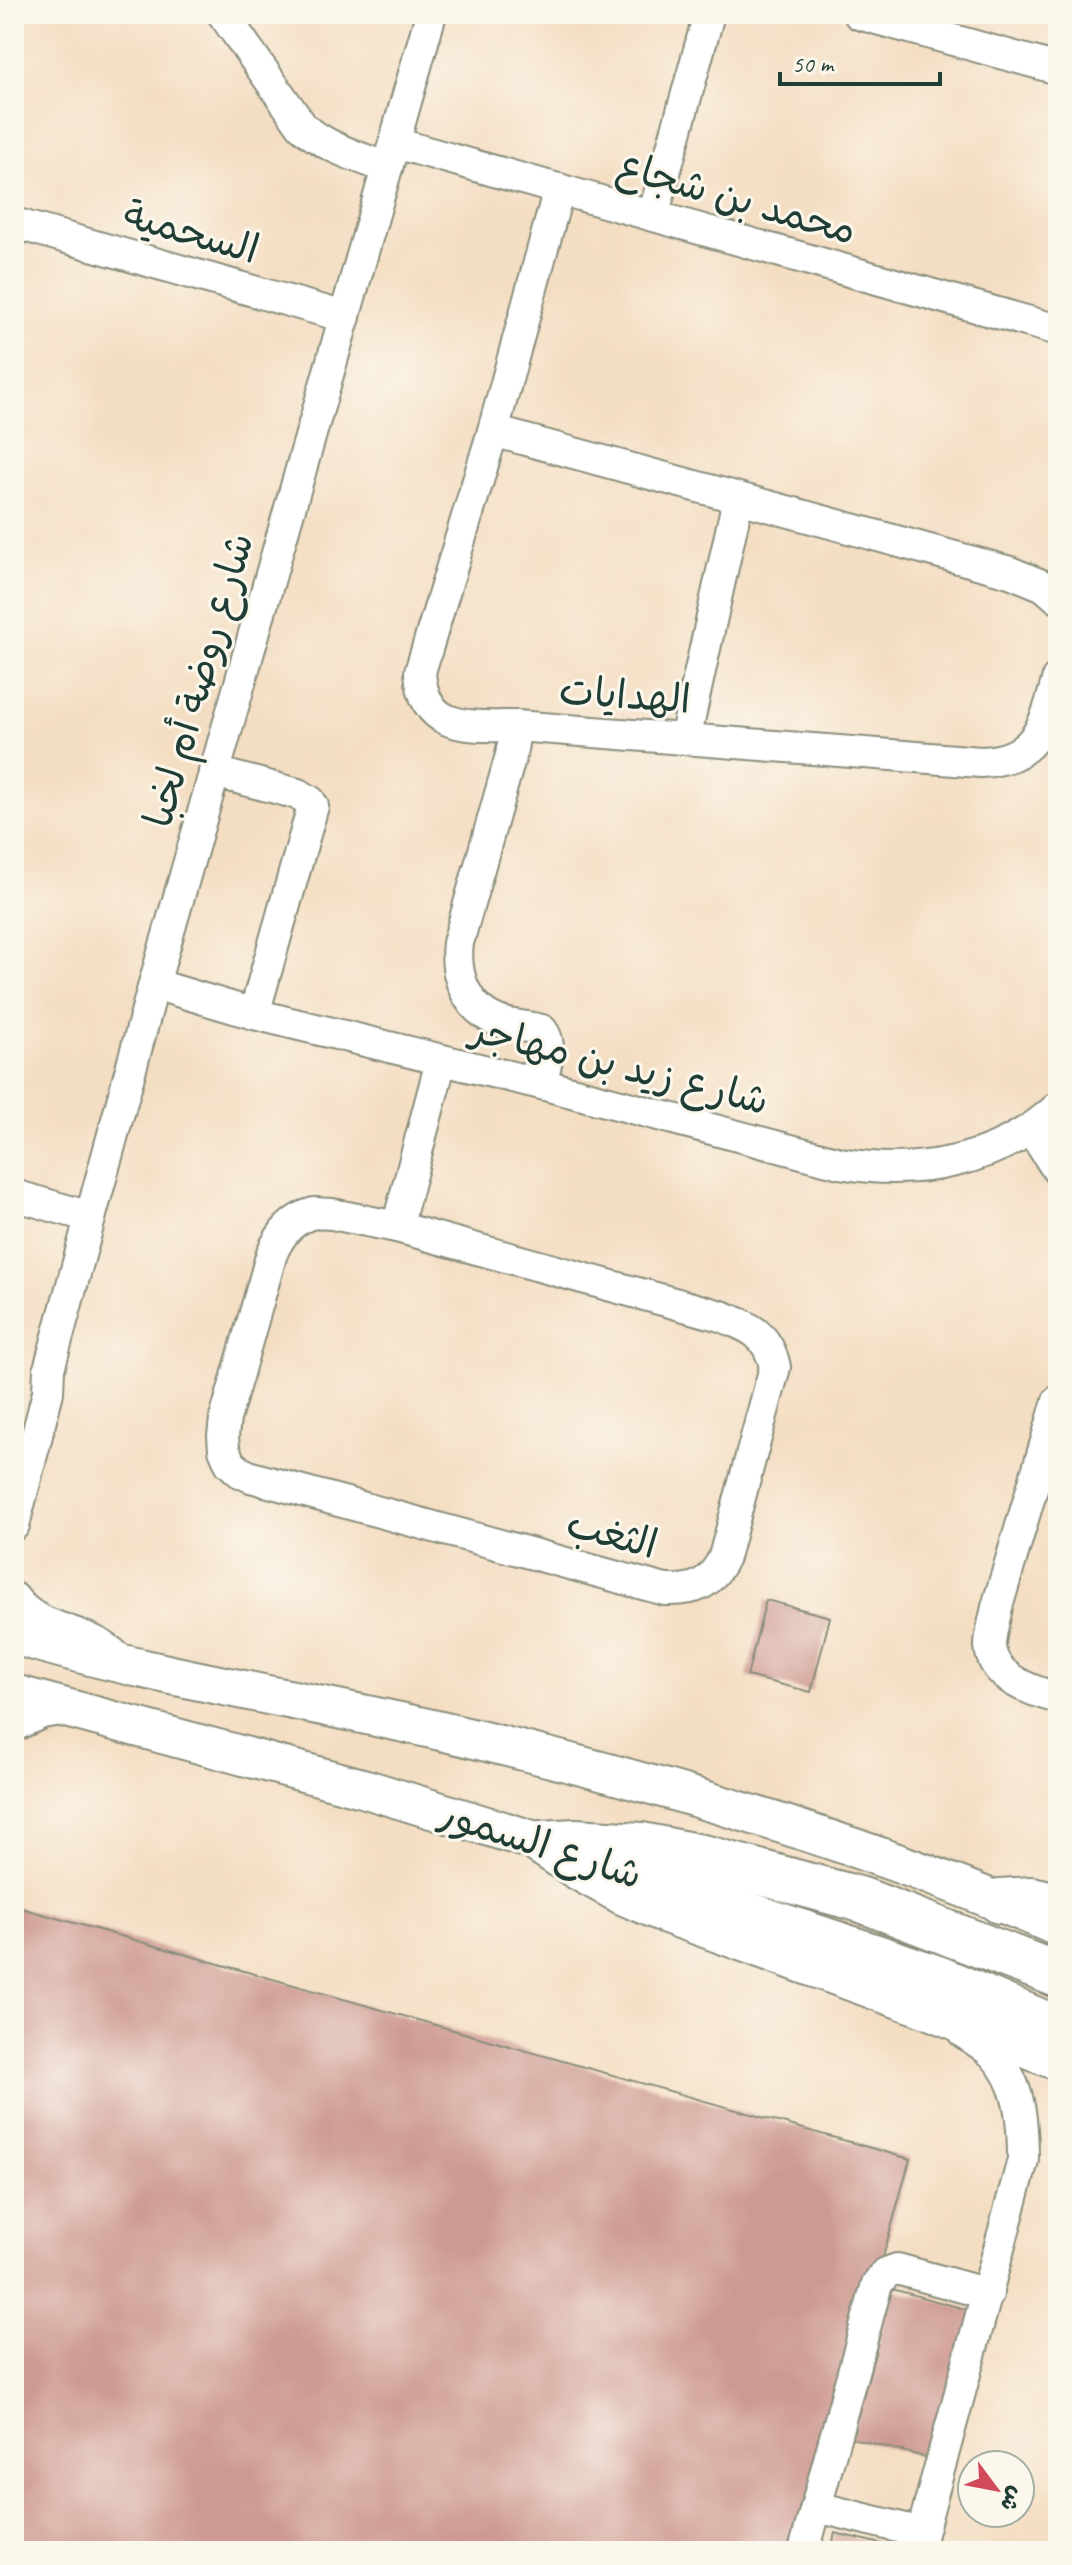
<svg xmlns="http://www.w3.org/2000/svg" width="1072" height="2565" font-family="Caveat,'Playpen Sans Arabic',sans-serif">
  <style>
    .building { fill: #cd9991 }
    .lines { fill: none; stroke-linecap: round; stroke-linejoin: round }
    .minor-casing { stroke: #8a8e7c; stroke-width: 34 }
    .major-casing { stroke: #8a8e7c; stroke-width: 42 }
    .highway-casing { stroke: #8a8e7c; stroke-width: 48 }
    .minor { stroke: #fff; stroke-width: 30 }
    .major { stroke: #fff; stroke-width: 38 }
    .highway { stroke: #fff; stroke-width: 44 }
    .labels { text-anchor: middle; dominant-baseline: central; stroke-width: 6; stroke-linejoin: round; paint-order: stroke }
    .street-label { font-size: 40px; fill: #1f3d34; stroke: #fbf7ec }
  </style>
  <rect width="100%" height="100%" fill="#fbf7ec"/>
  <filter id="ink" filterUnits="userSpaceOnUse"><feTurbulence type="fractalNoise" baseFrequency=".0125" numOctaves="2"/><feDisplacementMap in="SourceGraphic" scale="16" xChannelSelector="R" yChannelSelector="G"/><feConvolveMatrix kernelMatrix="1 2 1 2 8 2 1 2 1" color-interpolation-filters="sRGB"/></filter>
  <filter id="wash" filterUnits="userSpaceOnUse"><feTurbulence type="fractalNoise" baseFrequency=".006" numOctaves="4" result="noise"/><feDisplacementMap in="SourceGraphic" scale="32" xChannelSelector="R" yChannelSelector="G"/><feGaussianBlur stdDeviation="1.8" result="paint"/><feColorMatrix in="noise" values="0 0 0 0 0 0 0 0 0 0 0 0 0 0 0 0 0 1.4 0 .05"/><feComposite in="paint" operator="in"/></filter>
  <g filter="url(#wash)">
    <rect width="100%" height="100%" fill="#f4dec3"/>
    <g id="blocks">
      <g class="building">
        <path d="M766 1600 830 1617 811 1692 747 1676Z"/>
        <path d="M14 1906 910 2159 802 2551H14Z"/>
        <path d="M892 2289 976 2312 936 2460 852 2438Z"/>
        <path d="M835 2533 898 2548 897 2551H831Z"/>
      </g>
    </g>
  </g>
  <g filter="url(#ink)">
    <use href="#blocks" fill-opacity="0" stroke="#8a8e7c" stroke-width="2"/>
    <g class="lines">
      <g class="minor-casing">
        <g id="minor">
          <path d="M223 14 302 126C326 148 357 156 387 168"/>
          <path d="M859 14 1058 69"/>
          <path d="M395 143 1058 330"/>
          <path d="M559 189 493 431 420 672C424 732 468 726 516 726L981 762C1037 760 1045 724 1058 677"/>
          <path d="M653 216 709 14"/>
          <path d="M14 223 345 317"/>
          <path d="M493 431 1010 572 1044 586 1058 598"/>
          <path d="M516 726 511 755 458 943C454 975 466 1009 498 1021 512 1026 528 1026 542 1030 554 1045 545 1067 541 1084"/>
          <path d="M685 739 738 499"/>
          <path d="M214 772 298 794 310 801 313 806 254 1014"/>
          <path d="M154 984 254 1014 541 1084 840 1163C918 1177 998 1162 1058 1107"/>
          <path d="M1031 1129 1058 1171"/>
          <path d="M14 1195 90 1217"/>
          <path d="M314 1213 332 1214 397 1227 721 1316C750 1327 768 1334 775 1367L724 1557C710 1585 696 1591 665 1590L251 1477 240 1472 230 1463 224 1449 223 1436 225 1419 272 1253C281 1233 292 1219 314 1213Z"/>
          <path d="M397 1227 441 1061"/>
          <path d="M1058 1401 997 1607C995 1619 990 1633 990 1646 992 1678 1031 1691 1058 1698"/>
          <path d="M14 1525 48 1392 49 1369 154 984 431 14"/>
          <path d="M14 1598C39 1633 85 1626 117 1657"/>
          <path d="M14 1726 42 1713 67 1709"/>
          <path d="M817 2507 922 2533"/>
          <path d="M804 2551 877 2284 886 2273 897 2269 988 2294"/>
          <path d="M917 2551 1023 2160C1023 2122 1021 2083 993 2054 985 2046 972 2039 963 2032"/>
        </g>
      </g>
      <g class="major-casing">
        <g id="major">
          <path d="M14 1635C166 1681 325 1702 479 1740 674 1787 874 1846 1058 1927"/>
          <path d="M14 1694 366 1789 542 1843 895 1960 943 1977 1058 2026"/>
        </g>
      </g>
      <g class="highway-casing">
        <g id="highway">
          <path d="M542 1843 581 1869 623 1892 667 1911 925 2005 1058 2058"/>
          <path d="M542 1843 575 1841 642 1845 707 1858 862 1900 1058 1975"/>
          <path d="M1000 1901 1031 1899 1058 1905"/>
        </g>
      </g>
      <use href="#minor" class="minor"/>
      <use href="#major" class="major"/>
      <use href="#highway" class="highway"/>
    </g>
  </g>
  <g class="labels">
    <g class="street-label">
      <text transform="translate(737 198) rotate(16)">محمد بن شجاع</text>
      <text transform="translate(191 232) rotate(16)">السحمية</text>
      <text transform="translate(199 680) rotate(-74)">شارع روضة أم لخبا</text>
      <text transform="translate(625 695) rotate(4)">الهدايات</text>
      <text transform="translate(620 1065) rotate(14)">شارع زيد بن مهاجر</text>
      <text transform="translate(612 1534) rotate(15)">الثغب</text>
      <text transform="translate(541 1844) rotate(18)">شارع السمور</text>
    </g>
  </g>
  <rect width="1072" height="2565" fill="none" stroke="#fbf7ec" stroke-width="48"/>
  <g transform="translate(996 2489) rotate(122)"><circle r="38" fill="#fbf7ec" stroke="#a3ada2" stroke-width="2"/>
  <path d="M0-6L14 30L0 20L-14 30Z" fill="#d1495b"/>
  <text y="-12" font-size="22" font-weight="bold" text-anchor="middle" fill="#1f3d34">ش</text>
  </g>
  <path d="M780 72v12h160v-12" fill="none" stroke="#1f3d34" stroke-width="4"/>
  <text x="792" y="72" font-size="24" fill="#1f3d34" stroke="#fbf7ec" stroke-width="6" paint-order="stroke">50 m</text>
</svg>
